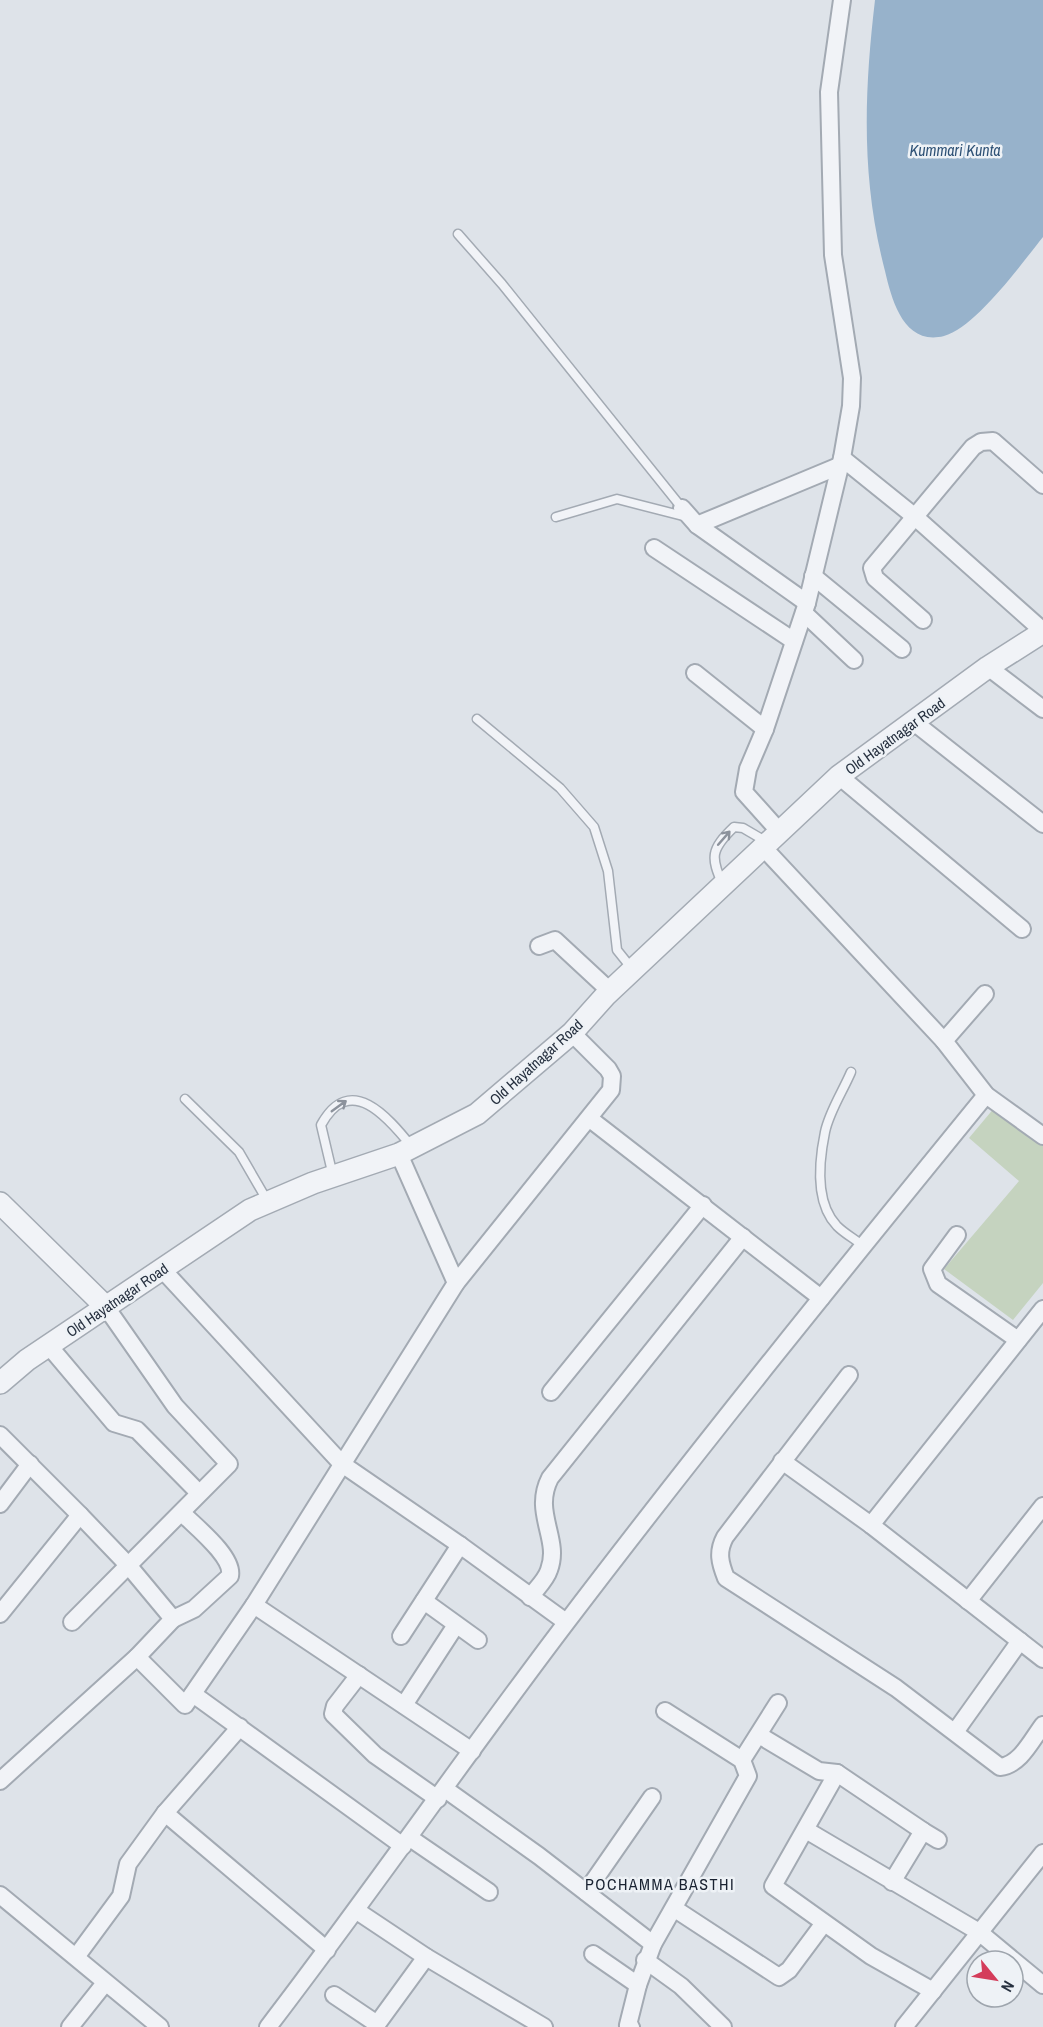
<svg xmlns="http://www.w3.org/2000/svg" width="1043" height="2027" font-family="'Archivo Narrow',sans-serif">
  <style>
    .green { fill: #c5d3bf }
    .water { fill: #97b2cb }
    .lines { fill: none; stroke-linecap: round; stroke-linejoin: round }
    .service-casing { stroke: #a3aab3; stroke-width: 11 }
    .minor-casing { stroke: #a3aab3; stroke-width: 20 }
    .tertiary-casing { stroke: #a3aab3; stroke-width: 24 }
    .service { stroke: #f1f3f7; stroke-width: 8 }
    .minor { stroke: #f1f3f7; stroke-width: 16 }
    .tertiary { stroke: #f1f3f7; stroke-width: 21 }
    .oneway { stroke: #8c929c }
    .labels { text-anchor: middle; dominant-baseline: central; stroke-width: 5; stroke-linejoin: round; paint-order: stroke }
    .street-label { font-size: 15px; fill: #273140; stroke: #eef2f6 }
    .water-label { font-size: 16px; font-style: italic; fill: #2f5276; stroke: #eef2f6 }
    .neighbourhood-label { font-size: 16px; letter-spacing: 1.5px; fill: #192231; stroke: #eef2f6 }
  </style>
  <rect width="100%" height="100%" fill="#dee3e9"/>
  <path class="green" d="M995 1107 1043 1146V1283L1013 1320 944 1269 1019 1181 969 1138Z"/>
  <path class="water" d="M875 0H1043V237C1022 263 976 327 944 336 904 346 892 301 885 271 861 179 864 94 875 0Z"/>
  <g class="lines">
    <g class="service-casing">
      <g id="service">
        <path d="M458 234 502 284 682 508"/>
        <path d="M556 517 617 499 687 517"/>
        <path d="M477 719 560 788 594 827 608 871 617 950 633 970"/>
        <path d="M723 885C710 857 711 849 734 827L743 828 767 842"/>
        <path d="M851 1072C843 1091 829 1112 825 1132 819 1161 815 1203 837 1226 845 1234 855 1239 863 1246"/>
        <path d="M185 1099 239 1152 268 1202"/>
        <path d="M333 1176 321 1125C350 1072 388 1117 412 1147"/>
      </g>
    </g>
    <g class="minor-casing">
      <g id="minor">
        <path d="M842 458 914 516 1043 631"/>
        <path d="M682 508 697 525 807 603"/>
        <path d="M697 525 839 466"/>
        <path d="M654 548 794 641"/>
        <path d="M813 576 902 649"/>
        <path d="M804 613 854 660"/>
        <path d="M923 620 875 578 872 568 973 447 981 442 993 441 1043 485"/>
        <path d="M988 667 1043 709"/>
        <path d="M695 673 765 729"/>
        <path d="M915 723 1043 824"/>
        <path d="M839 776 1022 929"/>
        <path d="M779 831 744 792 748 769 765 729 807 603 842 458 851 406 852 378 833 255 829 92 842 0"/>
        <path d="M762 846 944 1041 986 1095 1043 1136"/>
        <path d="M539 946 555 940 610 991"/>
        <path d="M944 1041 985 994"/>
        <path d="M590 1119 821 1298"/>
        <path d="M399 1154 456 1283"/>
        <path d="M957 1235 932 1269 938 1284 1018 1340"/>
        <path d="M162 1269 342 1464 460 1545 566 1622"/>
        <path d="M49 1346 114 1423 137 1430 199 1493"/>
        <path d="M849 1375 725 1537C717 1552 720 1563 726 1578L896 1688 1000 1767C1020 1765 1031 1741 1043 1725"/>
        <path d="M551 1392 703 1205"/>
        <path d="M0 1435 80 1515 0 1614"/>
        <path d="M782 1461 871 1525 1043 1659"/>
        <path d="M0 1504 30 1464"/>
        <path d="M871 1525 1043 1309"/>
        <path d="M530 1597C536 1589 546 1580 549 1570 561 1539 532 1513 550 1478L743 1237"/>
        <path d="M424 1601 478 1640"/>
        <path d="M968 1601 1043 1506"/>
        <path d="M254 1605 472 1751"/>
        <path d="M173 1619 194 1609 230 1576C234 1557 196 1527 182 1513"/>
        <path d="M72 1622 229 1464 175 1406 106 1307"/>
        <path d="M401 1636 460 1545"/>
        <path d="M137 1657 185 1705 254 1605 456 1283 611 1090 612 1076 608 1069 572 1033"/>
        <path d="M359 1675 335 1706 333 1714 375 1755 438 1799"/>
        <path d="M193 1694 403 1846"/>
        <path d="M404 1705 456 1625"/>
        <path d="M955 1732 1020 1641"/>
        <path d="M759 1735 819 1771 837 1773 923 1831"/>
        <path d="M742 1760 778 1703"/>
        <path d="M837 1773 773 1886 871 1956 933 1991"/>
        <path d="M0 1781 137 1657 173 1619 128 1565 80 1515"/>
        <path d="M445 1789 539 1856 653 1944"/>
        <path d="M165 1813 327 1950"/>
        <path d="M806 1830 979 1932 1043 1985"/>
        <path d="M410 1838 489 1892"/>
        <path d="M892 1882 923 1831 938 1840"/>
        <path d="M586 1892 652 1797"/>
        <path d="M0 1895 160 2027"/>
        <path d="M675 1909 779 1977 789 1970 824 1923"/>
        <path d="M357 1911 426 1957 544 2027"/>
        <path d="M593 1954 638 1985"/>
        <path d="M76 1957 121 1896 128 1864 165 1813 240 1727"/>
        <path d="M645 1960 681 1986 723 2027"/>
        <path d="M334 1995 377 2024"/>
        <path d="M70 2027 105 1983"/>
        <path d="M268 2027C370 1894 465 1756 566 1623 702 1444 844 1269 986 1095"/>
        <path d="M375 2027 426 1957"/>
        <path d="M631 2027 628 2025 638 1985 653 1944 748 1776 742 1760 665 1711"/>
        <path d="M904 2027 1043 1853"/>
      </g>
    </g>
    <g class="tertiary-casing">
      <g id="tertiary">
        <path d="M0 1203 106 1307"/>
        <path d="M0 1383 27 1360 250 1210 313 1183 399 1154 477 1114 572 1033 606 995 839 776 988 667 1043 632"/>
      </g>
    </g>
    <use href="#service" class="service"/>
    <use href="#minor" class="minor"/>
    <use href="#tertiary" class="tertiary"/>
  </g>
  <defs><path id="oneway-shaft" d="M-6 0H5M1.5-3L5.5 0L1.5 3" fill="none" stroke-width="1.6" stroke-linecap="round" stroke-linejoin="round" transform="scale(1.5)"/></defs>
  <g class="oneway">
    <use href="#oneway-shaft" transform="translate(724 838) rotate(-49)"/>
    <use href="#oneway-shaft" transform="translate(339 1106) rotate(-36)"/>
  </g>
  <g class="labels">
    <g class="street-label">
      <text transform="translate(895 736) rotate(-36)">Old Hayatnagar Road</text>
      <text transform="translate(536 1062) rotate(-42)">Old Hayatnagar Road</text>
      <text transform="translate(117 1300) rotate(-34)">Old Hayatnagar Road</text>
    </g>
    <g class="water-label">
      <text x="955" y="150">Kummari Kunta</text>
    </g>
    <g class="neighbourhood-label">
      <text x="660" y="1884">POCHAMMA BASTHI</text>
    </g>
  </g>
  <g transform="translate(995 1979) rotate(120)"><circle r="28" fill="#eef2f6" stroke="#9ea5ad" stroke-width="1.5"/>
  <path d="M0-4.5L10 22L0 15L-10 22Z" fill="#d43c5a"/>
  <text y="-9" font-size="16" font-weight="bold" text-anchor="middle" fill="#273140">N</text>
  </g>
</svg>
